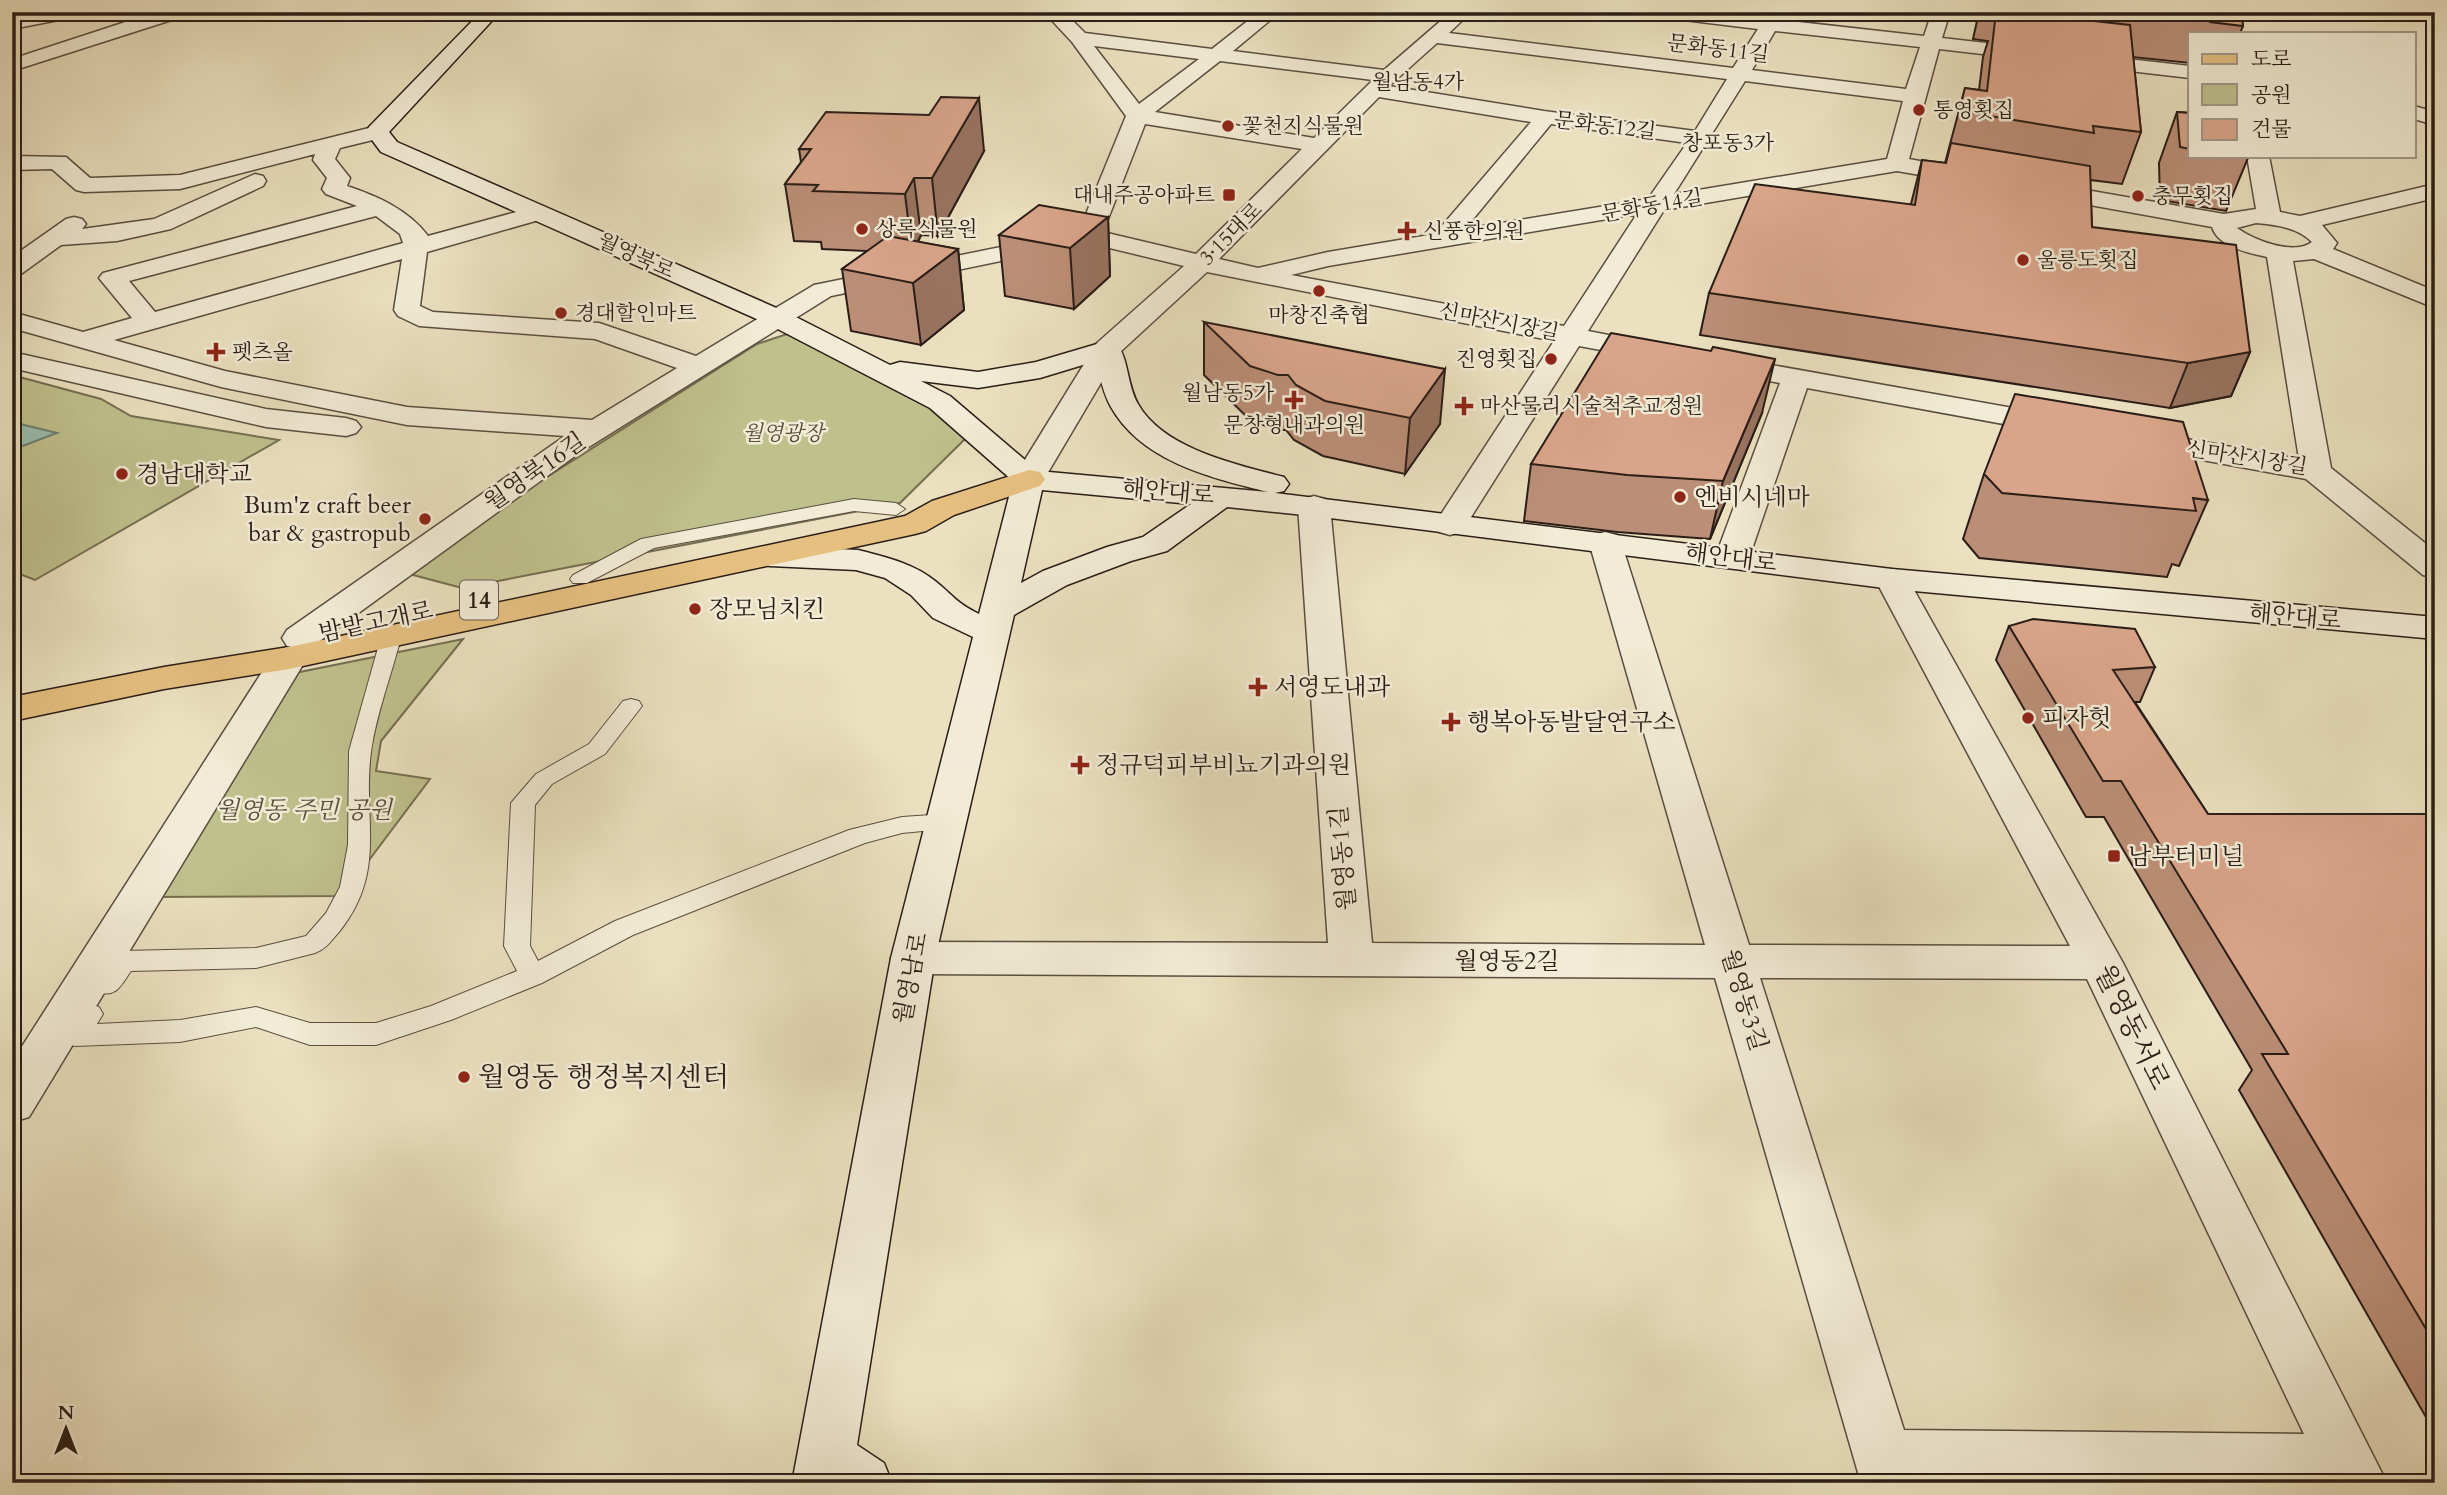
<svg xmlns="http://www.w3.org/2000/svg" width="2447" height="1495" font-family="Cardo,'Noto Serif KR',serif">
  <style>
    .green { fill: #bfc18d; stroke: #746f52; stroke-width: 2 }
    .water { fill: #99beae; stroke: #6d7e71; stroke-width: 2 }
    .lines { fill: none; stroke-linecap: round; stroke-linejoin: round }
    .lane-casing { stroke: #5a4e40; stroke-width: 2 }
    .street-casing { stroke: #5a4e40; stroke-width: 3 }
    .secondary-casing { stroke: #2a1d16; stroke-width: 3 }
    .primary-casing { stroke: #2a1d16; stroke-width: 3 }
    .lane { fill: #f2ecd6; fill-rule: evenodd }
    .street { fill: #f2ecd6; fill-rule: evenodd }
    .secondary { fill: #f2ecd6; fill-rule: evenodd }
    .primary { fill: #e6c080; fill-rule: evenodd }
    .wall { fill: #bb8e77; stroke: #2a1d16; stroke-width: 2 }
    .shaded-wall { fill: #987461; stroke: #2a1d16; stroke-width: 2 }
    .building { fill: #d9a58a; stroke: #2a1d16; stroke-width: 2 }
    .poi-dot { fill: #8f2418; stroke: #f2ecd6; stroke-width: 2.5 }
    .labels { text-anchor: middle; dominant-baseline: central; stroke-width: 5; stroke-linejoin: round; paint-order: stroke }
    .far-street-label { font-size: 21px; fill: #2a1d16; stroke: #f2ecd6 }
    .far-neighbourhood-label { font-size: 21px; fill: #2a1d16; stroke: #f2ecd6 }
    .far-poi-label { font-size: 21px; fill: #2a1d16; stroke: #f2ecd6; text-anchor: start }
    .far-park-label { font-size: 21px; font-style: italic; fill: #574e3a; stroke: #f2ecd6 }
    .shield { fill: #f2ecd6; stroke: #665b50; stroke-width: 2 }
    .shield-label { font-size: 23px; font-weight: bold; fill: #2a1d16 }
    .street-label { font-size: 24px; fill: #2a1d16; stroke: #f2ecd6 }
    .poi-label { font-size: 24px; fill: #2a1d16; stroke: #f2ecd6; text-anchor: start }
    .park-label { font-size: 24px; font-style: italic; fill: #574e3a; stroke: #f2ecd6 }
    .near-street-label { font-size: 28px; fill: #2a1d16; stroke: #f2ecd6 }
    .near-poi-label { font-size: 28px; fill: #2a1d16; stroke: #f2ecd6; text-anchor: start }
  </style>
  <rect width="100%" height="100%" fill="#ebe1c0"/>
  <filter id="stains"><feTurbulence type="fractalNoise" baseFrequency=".00286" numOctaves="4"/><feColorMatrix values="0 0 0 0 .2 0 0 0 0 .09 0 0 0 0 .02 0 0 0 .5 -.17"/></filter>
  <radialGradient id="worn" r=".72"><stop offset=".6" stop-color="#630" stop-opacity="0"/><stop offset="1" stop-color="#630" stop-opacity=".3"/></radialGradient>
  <g class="green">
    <path d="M787 334 913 395 967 437 900 503 462 588 398 571 757 344Z"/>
    <path d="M12 375 101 399 131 416 279 440 35 580 12 571Z"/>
    <path d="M463 639 381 741 376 771 430 779 342 896 149 897 295 673Z"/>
  </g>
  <path class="water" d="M12 422 57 433 12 450Z"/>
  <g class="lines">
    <g class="lane-casing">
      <g id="lane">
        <path d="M854 499 896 503 905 509 896 515 854 511 654 548 587 583H573L570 579 573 575 641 539Z"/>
        <path d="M391 631 398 633 401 637C392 674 376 714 371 752 362 820 388 871 339 932 331 941 326 949 315 953L256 968 131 971C121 985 117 998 98 992L94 985 114 954 123 951 256 948 306 936 326 913 340 887 348 845 349 751 381 637 384 633Z"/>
        <path d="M631 699 639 701 642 706 605 754 552 784 535 805 530 946 538 961 615 921 849 830 902 817 946 814 954 816 958 822 954 828 902 833 865 843 633 935 542 983 451 1020 376 1045H310L256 1027 180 1042 75 1046 65 1043 61 1035C70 1019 78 1000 99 1007L103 1014 97 1024 180 1020 256 1007 310 1023H376L431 1006 517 971 504 946 511 803 536 774 589 744 623 701Z"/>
      </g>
    </g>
    <g class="street-casing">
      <g id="street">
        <path d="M44 12H83L74 17 12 29V18Z"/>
        <path d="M156 12H187L184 16 12 71V59Z"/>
        <path d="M392 12H497L498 14 489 19 424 20 395 16Z"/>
        <path d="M1044 12H1064L1085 33 1212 49 1259 12H1280L1233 51 1384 70 1451 12H1471L1449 33 1733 68 1758 29 1659 17 1650 12H1710L1924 36 1932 12H1950L1942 38 2190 66V78L1939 49 1909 159 1979 172 1982 177 1979 182 1971 184 1897 171 1664 210 1588 331 1665 346 1669 352 1665 358 1655 360 1579 346 1466 525 1461 532 1450 535 1439 532 1434 525 1554 341 1207 272 1118 354 1040 486 1029 488 1018 486 1013 479 1097 343 1184 266 1089 243 831 296 579 453 313 646 300 649 287 646 282 638 287 630 565 436 407 425 221 387 12 328V312L83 332 132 318 99 278 103 273 357 206 326 194 322 189 327 178 313 160 315 154 180 189 84 192 76 190 52 169 12 170V156L66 157 90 178 180 175 377 126 385 127 388 132 385 137 340 148 335 159 350 178 347 186C377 196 409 210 428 236L538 206 546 208 550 213 546 218 427 252 420 306 433 312 599 323 696 356 814 285 1079 231 1126 116 1072 42ZM1775 31 1920 47 1906 89 1752 70ZM1437 43 1727 79 1695 131 1544 111 1389 86ZM1094 46 1199 59 1139 104ZM1220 61 1373 80 1314 138 1155 112ZM1745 81 1903 101 1887 159 1674 194ZM1379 97 1531 122 1435 234 1328 252 1258 268 1219 259ZM1145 124 1302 149 1196 254 1103 232ZM1551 124 1687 143 1648 199 1465 229ZM1637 214 1564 326 1291 275 1328 266ZM376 216 400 234 403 243 155 312 129 281ZM402 259 394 310 398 316 419 326 595 339 677 368 592 420 407 407 225 371 114 340Z"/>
        <path d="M2414 106 2435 112V125L2414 119Z"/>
        <path d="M2247 156H2269L2280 212 2300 216 2435 184V198L2322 225 2337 243 2333 249 2435 291V308L2314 259 2293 261 2331 468 2435 551V578L2423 575 2306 479 2142 449 2131 446 2127 440 2131 434 2142 431 2299 459 2267 257C2249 253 2218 247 2212 227L2040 196 2032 194 2028 189 2032 184 2040 182 2224 214 2256 209ZM2256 223C2276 225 2297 227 2312 242 2293 256 2254 240 2237 228Z"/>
        <path d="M255 174 263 176 266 181 263 186 171 229 117 241 61 245 21 274 12 277V257L66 219 74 217 82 219 86 224 82 229 154 219Z"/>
        <path d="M12 352 266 409 346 418 356 421 361 427 356 433 346 436 266 427 12 368Z"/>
        <path d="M1721 356 2058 416 2068 419 2073 425 2068 431 2058 434 1807 388 1749 558 1744 565 1732 568 1720 565 1715 558 1780 383 1711 370 1707 364 1711 358Z"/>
        <path d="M1314 496 1325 499 1330 506 1372 943 1705 945 1589 542 1593 535 1605 532 1617 535 1621 542 1749 945 2070 946 1875 579 1880 572 1892 569 1904 572 2123 963 2387 1483H1861L1715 978 913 974 897 970 891 958 897 946 913 942 1328 943 1298 506 1303 499ZM1760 978 2087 979 2304 1434 1904 1430Z"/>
        <path d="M289 647 302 650 307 658 29 1117 12 1122V1062L271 658 276 650Z"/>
      </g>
    </g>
    <g class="secondary-casing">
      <path id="secondary" d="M481 12H500L389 132 397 142 788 313 890 365 900 362 978 372 1036 362 1107 341 1117 343C1129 361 1127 385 1138 404 1163 449 1238 465 1284 477L1289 484 1284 491 1275 493 1892 569 2435 617V639L1892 589 1314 516 1227 507 1167 551 1131 561 1067 585 1014 615 935 958 857 1445 884 1463 892 1483H792L891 958 973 637 933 618 911 595 885 578 856 570 770 566 758 563 753 556 758 549 770 546 858 550C885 557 913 563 935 581 954 596 955 602 979 614L1013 481 930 408 770 325 381 152 366 132 369 127ZM1096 361C1100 377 1103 393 1111 407 1142 462 1212 478 1268 492L1038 471 950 396 921 381 978 388 1040 378ZM1042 490 1191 504 1143 537 1107 547 1043 571 1021 583Z"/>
    </g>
    <g class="primary-casing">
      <path id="primary" d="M1029 470 1040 472 1045 479 1040 486 954 515 926 531 915 534 289 669 164 689 12 721V697L164 667 289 647 905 516 932 501Z"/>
    </g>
    <use href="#lane" class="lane"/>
    <use href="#street" class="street"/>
    <use href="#secondary" class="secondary"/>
    <use href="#primary" class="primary"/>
  </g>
  <g class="wall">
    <path d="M1979 12H2241L2243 26 2240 33H2190V63L2133 57 2141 132 2122 184 2090 180 2092 227 2250 352 2231 396 2170 408 1700 335 1709 293 1911 204 1922 160 1945 163 1965 88 1979 90 1983 57 1988 41 1973 39Z"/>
    <path d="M2177 112 2190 113V156H2247L2248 158 2226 211 2160 200 2159 163Z"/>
    <path d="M799 149 984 151 938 236 921 235 918 242 958 249 964 310 921 345 851 331 842 269 868 251 822 249 821 242 794 241 785 184 801 162Z"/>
    <path d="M1108 217 1110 276 1074 309 1005 296 999 235Z"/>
    <path d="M1204 322 1440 424 1405 474 1323 456 1294 440 1286 430H1276L1250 420 1204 375Z"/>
    <path d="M1762 413 1710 539 1617 532 1524 521 1531 464Z"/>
    <path d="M1984 474 2208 500 2179 566 2172 564 2167 577 1979 558 1963 539Z"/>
    <path d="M2009 626 2155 667 2140 702H2135L2208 814H2435V1433L2239 1090 2252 1070 2104 817H2086L1996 660Z"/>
  </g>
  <g class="shaded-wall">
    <path d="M979 98 984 151 938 236 932 178Z"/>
    <path d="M914 178 921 235 912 252 905 194Z"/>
    <path d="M1108 217 1110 276 1074 309 1070 248Z"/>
    <path d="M958 249 964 310 921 345 913 283Z"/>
    <path d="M2250 352 2231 396 2170 408 2188 363Z"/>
    <path d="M1775 359 1762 413 1710 539 1723 481Z"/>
    <path d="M1445 369 1440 424 1405 474 1410 418Z"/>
  </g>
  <g class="building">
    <path d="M1996 12H2012L2130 25 2141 132 2093 126 2094 133 1959 111 1965 88 1987 91Z"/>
    <path d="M2163 12H2241L2243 26 2210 22 2207 17Z"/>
    <path d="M941 97 979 98 932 178H914L905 194 813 191 818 185 785 184 811 149H799L826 112 929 115Z"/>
    <path d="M2177 112 2190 113V149L2180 147Z"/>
    <path d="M1951 143 2090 166 2092 227 2236 245 2250 352 2188 363 1709 293 1755 184 1915 205 1922 160 1946 163Z"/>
    <path d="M1039 205 1108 217 1070 248 999 235Z"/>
    <path d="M888 236 958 249 913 283 842 269Z"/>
    <path d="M1204 322 1445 369 1410 418 1325 401 1296 385 1288 375H1278L1250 366Z"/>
    <path d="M1611 333 1711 351 1713 347 1775 359 1723 481 1627 475 1531 464Z"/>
    <path d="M2015 394 2183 422 2208 500 2193 498 2196 511 2002 493 1984 474Z"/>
    <path d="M2033 619 2135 629 2155 667 2113 670 2208 814H2435V1007H2431L2435 1012V1344L2262 1054H2288L2121 781H2103L2009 626Z"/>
  </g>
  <g class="poi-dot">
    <circle cx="1919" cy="110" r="7"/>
    <circle cx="1228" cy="126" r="7"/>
    <rect x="1222" y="188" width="14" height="14" rx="3.5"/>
    <circle cx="2138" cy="196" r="7"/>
    <circle cx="862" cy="229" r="7"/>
    <path d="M1403.5 220.5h7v7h7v7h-7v7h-7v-7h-7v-7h7z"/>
    <circle cx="2023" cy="260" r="7"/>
    <circle cx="1319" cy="291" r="7"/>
    <circle cx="561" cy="313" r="7"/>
    <path d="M212.5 341.5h7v7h7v7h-7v7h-7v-7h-7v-7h7z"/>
    <circle cx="1551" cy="359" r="7"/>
    <path d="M1290.5 389.5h7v7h7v7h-7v7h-7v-7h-7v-7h7z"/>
    <path d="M1460.5 395.5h7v7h7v7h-7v7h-7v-7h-7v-7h7z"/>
    <circle cx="122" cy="474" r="7"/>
    <circle cx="1680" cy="497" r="7"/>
    <circle cx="425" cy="519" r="7"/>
    <circle cx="695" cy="609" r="7"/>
    <path d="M1254.5 676.5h7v7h7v7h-7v7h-7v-7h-7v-7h7z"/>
    <circle cx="2028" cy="718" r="7"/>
    <path d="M1447.5 711.5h7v7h7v7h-7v7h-7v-7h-7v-7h7z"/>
    <path d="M1076.5 754.5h7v7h7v7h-7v7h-7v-7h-7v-7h7z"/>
    <rect x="2107" y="849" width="14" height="14" rx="3.5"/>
    <circle cx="464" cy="1077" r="7"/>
  </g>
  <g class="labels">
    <g class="far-street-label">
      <text transform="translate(1718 49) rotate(7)">문화동11길</text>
      <text transform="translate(1605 126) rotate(7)">문화동12길</text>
      <text transform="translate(1652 206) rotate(-10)">문화동14길</text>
      <text transform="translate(1231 234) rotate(-45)">3·15대로</text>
      <text transform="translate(636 256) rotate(24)">월영북로</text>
      <text transform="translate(1499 322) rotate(11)">신마산시장길</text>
      <text transform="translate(2247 458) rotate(9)">신마산시장길</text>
    </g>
    <g class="far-neighbourhood-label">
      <text x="1418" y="82">월남동4가</text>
      <text x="1728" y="143">창포동3가</text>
      <text x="1228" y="393">월남동5가</text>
    </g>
    <g class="far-poi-label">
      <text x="1933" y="110">통영횟집</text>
      <text x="1242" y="126">꽃천지식물원</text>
      <text x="1215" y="195" text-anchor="end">대내주공아파트</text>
      <text x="2152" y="196">충무횟집</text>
      <text x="876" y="229">상록식물원</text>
      <text x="1423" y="231">신풍한의원</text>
      <text x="2037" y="260">울릉도횟집</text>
      <text x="575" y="313">경대할인마트</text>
      <text x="1319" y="315" text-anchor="middle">마창진축협</text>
      <text x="232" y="352">펫츠올</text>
      <text x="1537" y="359" text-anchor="end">진영횟집</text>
      <text x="1480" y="406">마산물리시술척추교정원</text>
      <text x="1294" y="425" text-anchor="middle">문창형내과의원</text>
    </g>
    <g class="far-park-label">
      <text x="783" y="433">월영광장</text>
    </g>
    <rect class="shield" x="460" y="580.5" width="38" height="39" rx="5"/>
    <g class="shield-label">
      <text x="479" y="600">14</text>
    </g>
    <g class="street-label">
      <text transform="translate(535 472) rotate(-35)">월영북16길</text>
      <text transform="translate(1168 492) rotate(5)">해안대로</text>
      <text transform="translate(1731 558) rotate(7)">해안대로</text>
      <text transform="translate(2295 617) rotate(5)">해안대로</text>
      <text transform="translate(376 622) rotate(-12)">밤밭고개로</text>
      <text transform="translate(1343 858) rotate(-95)">월영동1길</text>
      <text x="1507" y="961">월영동2길</text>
      <text transform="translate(911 978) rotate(-79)">월영남로</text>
      <text transform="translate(1744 1000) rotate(73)">월영동3길</text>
    </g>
    <g class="poi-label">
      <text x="136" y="474">경남대학교</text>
      <text x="1694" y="497">엔비시네마</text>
      <text x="411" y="505" text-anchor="end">Bum'z craft beer<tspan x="411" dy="28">bar &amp; gastropub</tspan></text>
      <text x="709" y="609">장모님치킨</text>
      <text x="1274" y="687">서영도내과</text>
      <text x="2042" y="718">피자헛</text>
      <text x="1467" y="722">행복아동발달연구소</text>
      <text x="1096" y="765">정규덕피부비뇨기과의원</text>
      <text x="2128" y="856">남부터미널</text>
    </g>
    <g class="park-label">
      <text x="304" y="810">월영동 주민 공원</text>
    </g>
    <g class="near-street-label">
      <text transform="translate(2132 1027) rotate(64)">월영동서로</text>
    </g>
    <g class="near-poi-label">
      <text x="478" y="1077">월영동 행정복지센터</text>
    </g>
  </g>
  <rect width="2447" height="1495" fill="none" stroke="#ebe1c0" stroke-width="42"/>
  <rect x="14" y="14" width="2419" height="1467" fill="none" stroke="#2a1d16" stroke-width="3.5"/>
  <rect x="21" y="21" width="2405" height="1453" fill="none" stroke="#2a1d16" stroke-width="2"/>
  <rect x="2188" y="32" width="228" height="126" fill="#f2ecd6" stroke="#a29989" stroke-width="2"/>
  <rect x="2202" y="54" width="35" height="10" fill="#e6c080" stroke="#a29989" stroke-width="2"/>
  <text x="2251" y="66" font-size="21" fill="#2a1d16">도로</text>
  <rect x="2202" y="84" width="35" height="21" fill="#bfc18d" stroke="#a29989" stroke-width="2"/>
  <text x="2251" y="102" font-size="21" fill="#2a1d16">공원</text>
  <rect x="2202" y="119" width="35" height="21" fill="#d9a58a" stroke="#a29989" stroke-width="2"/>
  <text x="2251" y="136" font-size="21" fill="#2a1d16">건물</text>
  <g transform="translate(66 1429)" stroke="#f2ecd6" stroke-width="5" paint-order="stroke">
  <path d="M0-5L12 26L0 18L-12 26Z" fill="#2a1d16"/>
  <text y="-10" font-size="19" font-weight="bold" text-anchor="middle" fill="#2a1d16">N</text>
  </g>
  <rect width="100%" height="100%" filter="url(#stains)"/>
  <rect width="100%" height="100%" fill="url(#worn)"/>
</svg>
